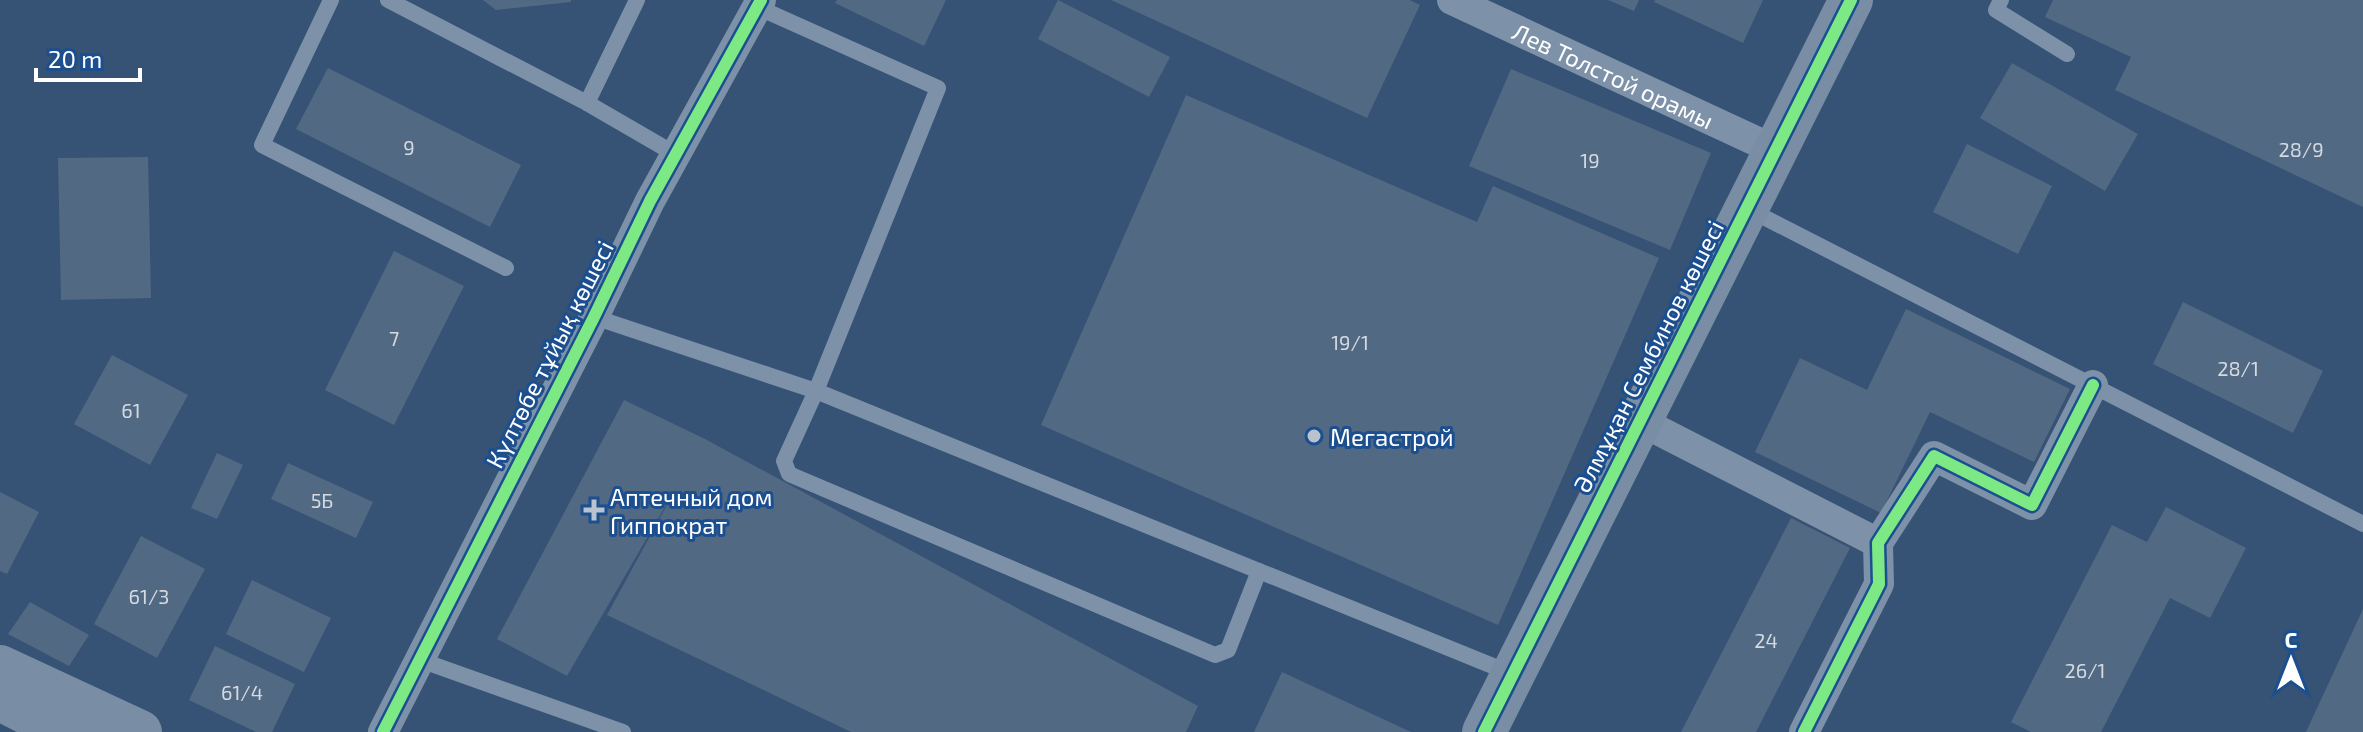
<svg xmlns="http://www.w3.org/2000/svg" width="2363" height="732" font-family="'Exo 2',sans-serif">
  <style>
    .building { fill: #526984 }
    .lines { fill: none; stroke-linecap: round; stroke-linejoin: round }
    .lane { stroke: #7d92a8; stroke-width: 16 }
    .street { stroke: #7d92a8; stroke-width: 30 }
    .secondary { stroke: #798da4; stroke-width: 44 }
    .cycleway-casing { stroke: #1b4f8f; stroke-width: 17 }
    .cycleway { stroke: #7ce984; stroke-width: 12 }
    .poi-dot { fill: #b9c2ce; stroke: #1b4f8f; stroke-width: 3 }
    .labels { text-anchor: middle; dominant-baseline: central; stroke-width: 6; stroke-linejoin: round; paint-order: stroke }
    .number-label { font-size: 20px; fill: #d4dae0 }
    .street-label { font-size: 24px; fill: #fff; stroke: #1b4f8f }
    .poi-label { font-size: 24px; fill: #fff; stroke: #1b4f8f; text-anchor: start }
  </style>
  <rect width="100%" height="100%" fill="#365274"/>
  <g class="building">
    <path d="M483 0H571V2L496 10Z"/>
    <path d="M837 0H946L924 46 835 3Z"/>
    <path d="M1058 0 1170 57 1149 97 1038 39Z"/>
    <path d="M1111 0H1410L1420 5 1367 118Z"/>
    <path d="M1608 0H1639L1634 11Z"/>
    <path d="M1655 0H1763L1743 43 1654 2Z"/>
    <path d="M2053 0H2363V207L2115 90 2131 57 2045 17Z"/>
    <path d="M2012 63 2138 134 2105 191 1980 118Z"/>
    <path d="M328 68 521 165 490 227 296 129Z"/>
    <path d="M1511 69 1711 153 1670 250 1469 166Z"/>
    <path d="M1186 95 1477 222 1493 186 1659 258 1498 625 1041 425Z"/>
    <path d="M1967 144 2052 186 2018 254 1933 212Z"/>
    <path d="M148 157 151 298 61 300 58 158Z"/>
    <path d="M394 251 464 286 394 425 325 390Z"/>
    <path d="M2183 302 2323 371 2293 433 2153 364Z"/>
    <path d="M1906 309 2070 389 2034 462 1930 412 1881 513 1755 452 1800 358 1867 390Z"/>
    <path d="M112 355 188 395 150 465 74 424Z"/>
    <path d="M624 400 705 439 1198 706 1186 732H851L607 615 680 481 567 676 497 639Z"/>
    <path d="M217 453 243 465 217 519 191 508Z"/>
    <path d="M288 463 373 502 356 538 271 499Z"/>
    <path d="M0 492 39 512 7 574 0 571Z"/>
    <path d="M2166 507 2246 548 2210 618 2170 598 2101 732H2031L2011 722 2112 525 2147 542Z"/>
    <path d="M1791 518 1850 548 1756 732H1681Z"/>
    <path d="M141 536 205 569 157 658 94 624Z"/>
    <path d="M252 580 331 618 304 672 226 634Z"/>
    <path d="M30 602 89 635 69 666 8 634Z"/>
    <path d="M2363 609V732H2306Z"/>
    <path d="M215 646 295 684 272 732H256L189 700Z"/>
    <path d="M1282 672 1411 732H1254Z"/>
  </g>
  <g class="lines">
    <g class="lane">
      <path d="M331 0 262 145 506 268"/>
      <path d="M388 0 587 103 675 154"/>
      <path d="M2001 0 1996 10 2067 54"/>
      <path d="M757 7 938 88 816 391 1510 673"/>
      <path d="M587 103 637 0"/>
      <path d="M1748 209 2363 524"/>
      <path d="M594 317 816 391 784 461 789 474 1215 655 1228 650 1259 571"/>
      <path d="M420 660 623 732"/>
    </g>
    <g class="street">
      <path id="s1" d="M1452 0 1775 150"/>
      <path d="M1640 421 1878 543"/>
      <path d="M383 732 594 317 650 201 761 0"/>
      <path d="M1804 732 1879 584 1878 543 1934 456 2032 505 2093 385"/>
    </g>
    <g class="secondary">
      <path d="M0 667 140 732"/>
      <path d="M0 699 66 732"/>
      <path d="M1484 732 1851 0"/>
    </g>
    <g class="cycleway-casing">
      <g id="cycleway">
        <path d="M383 732 594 317 650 201 761 0"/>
        <path d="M1484 732 1851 0"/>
        <path d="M1804 732 1879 584 1878 543 1934 456 2032 505 2093 385"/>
      </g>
    </g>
    <use href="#cycleway" class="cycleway"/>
  </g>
  <g class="poi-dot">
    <circle cx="1314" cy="436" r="8"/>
    <path d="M590 498h8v8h8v8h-8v8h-8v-8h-8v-8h8z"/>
  </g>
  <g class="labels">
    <g class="number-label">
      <text x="409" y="147">9</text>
      <text x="2301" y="149">28/9</text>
      <text x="1590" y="160">19</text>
      <text x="394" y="338">7</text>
      <text x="1350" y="342">19/1</text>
      <text x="2238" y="368">28/1</text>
      <text x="131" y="410">61</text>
      <text x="322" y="500">5Б</text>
      <text x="149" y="596">61/3</text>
      <text x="1766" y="640">24</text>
      <text x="2085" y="670">26/1</text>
      <text x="242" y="692">61/4</text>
    </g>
    <g class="street-label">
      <text stroke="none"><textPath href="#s1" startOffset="178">Лев Толстой орамы</textPath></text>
      <text transform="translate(549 354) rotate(-63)">Күлтөбе тұйық көшесі</text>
      <text transform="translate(1648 356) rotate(-63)">Әлмұқан Сембинов көшесі</text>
    </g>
    <g class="poi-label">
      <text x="1330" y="436">Мегастрой</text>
      <text x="610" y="496">Аптечный дом<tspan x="610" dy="28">Гиппократ</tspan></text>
    </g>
  </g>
  <g transform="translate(2291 660)" stroke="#1b4f8f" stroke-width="6" paint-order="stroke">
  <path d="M0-6L14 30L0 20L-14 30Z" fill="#ffffff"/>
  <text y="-12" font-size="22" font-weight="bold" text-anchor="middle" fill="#ffffff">С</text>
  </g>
  <path d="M36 68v12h104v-12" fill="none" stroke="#ffffff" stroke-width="4"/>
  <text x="48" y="68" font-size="24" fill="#ffffff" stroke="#1b4f8f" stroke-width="6" paint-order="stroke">20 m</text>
</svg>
